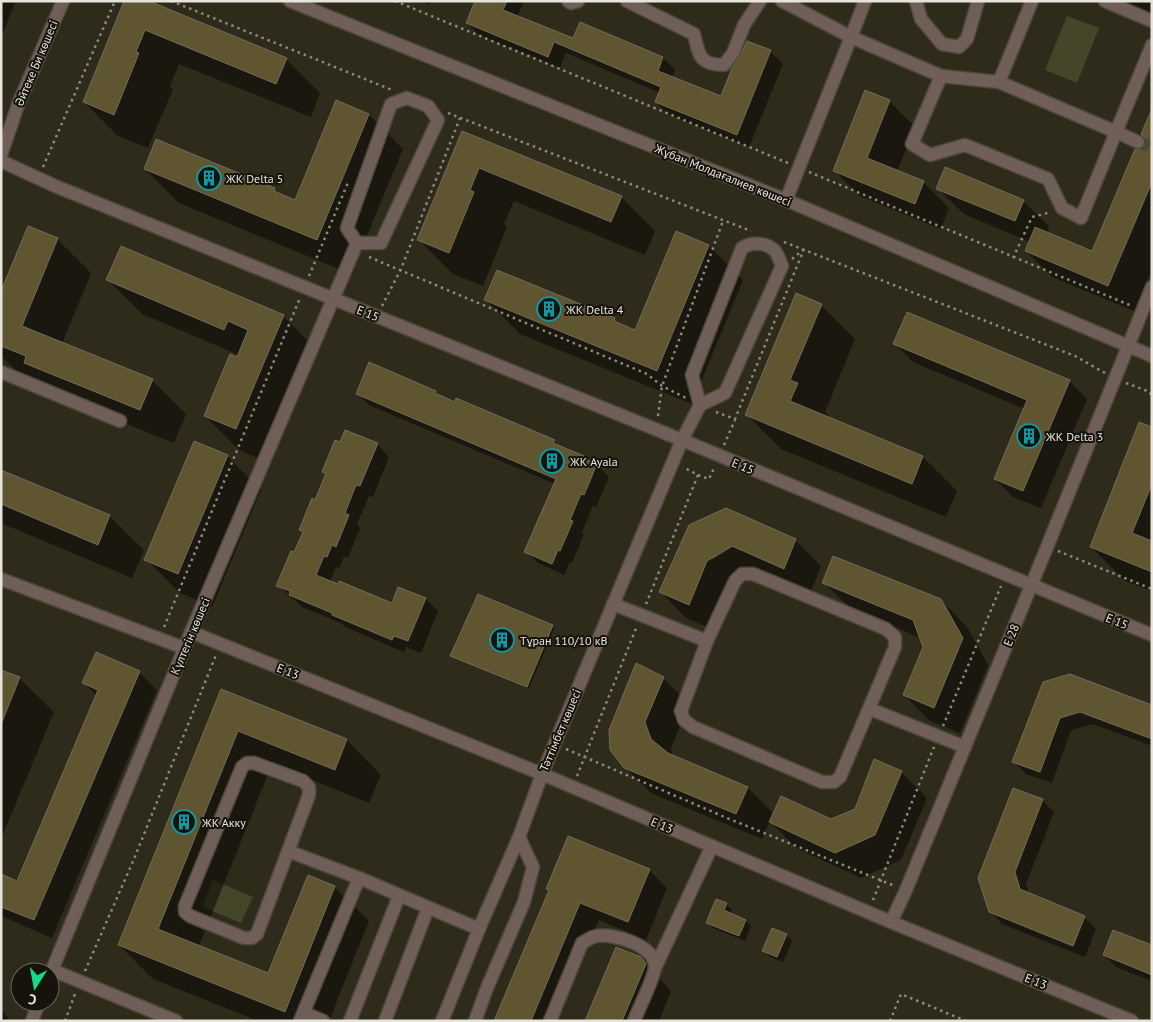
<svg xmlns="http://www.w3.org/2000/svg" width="1153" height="1022" font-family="'PT Sans',sans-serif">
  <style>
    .green { fill: #444529 }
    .shadow { fill: #0007; fill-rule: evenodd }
    .building { fill: #5f5631; stroke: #706c5a }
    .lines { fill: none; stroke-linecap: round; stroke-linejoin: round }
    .minor-tunnel { stroke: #4b4738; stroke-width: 12; stroke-dasharray: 12 6; stroke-linecap: butt }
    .minor-casing { stroke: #4c493a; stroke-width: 15 }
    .path { stroke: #8d8a7d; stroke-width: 2.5; stroke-dasharray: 2.5 4; stroke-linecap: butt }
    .minor { stroke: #705e59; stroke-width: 12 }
    .labels { text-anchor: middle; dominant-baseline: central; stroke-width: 4; stroke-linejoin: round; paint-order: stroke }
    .street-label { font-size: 12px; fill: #e7e5db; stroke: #15130c }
    .poi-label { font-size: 12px; fill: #e7e5db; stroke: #15130c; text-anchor: start }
  </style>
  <rect width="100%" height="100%" fill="#2f2b1b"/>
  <g class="green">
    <path d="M1067 16 1099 28 1077 83 1045 70Z"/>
    <path d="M213 880 253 897 241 923 202 907Z"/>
  </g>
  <g class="shadow">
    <path d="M1 1H16L1 37Z"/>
    <path d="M125 1 286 59 320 93 311 117 179 64 170 86 173 89 148 148 118 136 84 102Z"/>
    <path d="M421 1H431L429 5Z"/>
    <path d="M476 1H524L517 17 574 40 581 24 663 58 675 70 672 78 721 98 747 42 771 52 783 64 749 147 668 114 656 102 660 93 566 53 560 68 479 35 467 23Z"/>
    <path d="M1116 1H1152V16Z"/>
    <path d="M889 101 915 127 897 172 923 182 949 208 941 229 860 196 834 170Z"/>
    <path d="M336 102 369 115 403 149 351 274 179 203 145 169 274 189 280 195 296 201Z"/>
    <path d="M1152 112V269L1134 311 1052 277 1026 251 1030 242 964 214 938 189 1023 201 1049 226 1047 233 1093 252 1143 150 1147 145Z"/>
    <path d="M463 132 621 197 655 231 645 255 514 201 504 224 507 227 483 286 453 274 419 240Z"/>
    <path d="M677 233 709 246 743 280 692 404 520 334 486 300 614 319 620 326 636 332Z"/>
    <path d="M57 239 91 273 62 344 152 380 186 414 174 443 59 397 18 372 1 356V295Z"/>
    <path d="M108 280 283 316 317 350 270 463 239 450 205 416 239 355 142 314Z"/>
    <path d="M821 305 855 339 825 412 831 418 923 457 957 491 946 517 781 449 747 415Z"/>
    <path d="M895 344 1069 381 1087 399 1041 508 1013 497 995 479 1025 409 913 362Z"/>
    <path d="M370 364 436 392 441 397 554 441 560 447 583 457 588 462 597 465 609 477 596 507 593 505 582 532 584 534 572 563 570 562 564 575 538 563 526 551 555 484 369 405 357 393Z"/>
    <path d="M1152 428V591L1125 581 1091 547Z"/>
    <path d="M377 444 389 457 373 497 369 496 357 524 360 528 348 558 344 556 339 568 336 567 330 582 392 605 399 588 426 599 438 611 421 653 406 647 404 652 345 627 341 623 302 607 278 585 295 554 303 533 300 530 316 501 327 475 324 471Z"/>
    <path d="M227 456 261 490 212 607 180 593 146 559Z"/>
    <path d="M1 471 109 516 144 550 132 578 1 523Z"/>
    <path d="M690 526 795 540 821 566 810 594 758 572 732 587 715 630 686 618 661 592ZM736 542 738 544 712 560V557Z"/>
    <path d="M824 583 941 600 967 627 988 665 960 733 930 721 904 695 924 647 921 638 850 608Z"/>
    <path d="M552 626 554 629 529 688 454 658 452 655Z"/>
    <path d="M1 671 19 678 54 712 1 839Z"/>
    <path d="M139 672 157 690 52 938 1 916V876L18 883 97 696 84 683Z"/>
    <path d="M663 678 689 704 671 748 673 757 748 788 774 814 831 821 856 810 901 772 927 798 901 860 861 878 796 848 770 821 762 839 651 793 624 767Z"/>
    <path d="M1044 683 1152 707V746L1093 724 1071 730 1052 783 1026 774 1014 762Z"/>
    <path d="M221 690 347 740 381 775 369 803 272 764 199 946 269 974 334 887 369 921 329 1021H258L153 979 119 945Z"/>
    <path d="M1042 800 1054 812 1026 884 1029 894 1084 917 1096 929 1085 957 1002 924 990 911Z"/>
    <path d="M649 870 667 888 646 940 599 920 557 1021H496L550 891Z"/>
    <path d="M726 904 732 910 730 914 746 921 751 926 745 941 713 928 708 923Z"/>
    <path d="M786 935 792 941 783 962 770 957 764 951Z"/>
    <path d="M1152 946V981L1116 967 1104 955Z"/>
    <path d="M641 958 671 991 659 1021H586Z"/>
    <path d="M1 1010 8 1017 7 1021H1Z"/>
  </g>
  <g class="building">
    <path d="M124 1H149L287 58 276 84 145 30 136 52 139 53 114 115 83 102Z"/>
    <path d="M475 1H507L503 10 573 38 580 22 663 57 658 71 721 96 732 68 740 56 747 41 771 50 737 135 655 102 661 87 554 42 548 57 466 23Z"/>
    <path d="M865 90 890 100 867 158 924 181 915 204 833 171Z"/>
    <path d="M336 100 369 114 317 240 144 169 156 139 275 188 274 191 295 200Z"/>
    <path d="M1152 109V182L1108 286 1025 251 1035 227 1092 251 1135 149H1142L1146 145 1145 138 1141 134Z"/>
    <path d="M462 131 622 196 611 222 479 168 470 190 474 192 449 253 417 240Z"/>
    <path d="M945 167 1024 200 1015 221 936 189Z"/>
    <path d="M28 226 58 238 22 326 153 379 140 410 24 363 26 356 1 346V291Z"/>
    <path d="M676 231 709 245 657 371 484 300 497 270 615 318 614 321 635 330Z"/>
    <path d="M121 246 284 315 236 429 204 416 230 354 237 357 248 330 228 321 224 330 106 280Z"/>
    <path d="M796 293 822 304 790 380 798 383 790 401 923 456 912 484 745 415Z"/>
    <path d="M907 312 1070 380 1023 491 994 479 1027 400 893 344Z"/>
    <path d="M369 362 436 391 435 393 455 402 456 398 555 440 553 443 584 456 583 458 597 464 584 495 581 494 570 520 573 521 560 551 558 550 552 564 524 552 556 479 356 394Z"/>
    <path d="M1139 422 1152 427V484L1132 533 1152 541V572L1090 547Z"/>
    <path d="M345 430 378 443 360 486 356 485 345 513 349 515 336 547 332 545 327 557 324 556 316 575 338 584 339 581 392 603 398 587 426 598 408 641 394 636 392 640 332 615V613L289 595 290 591 276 586 291 551 294 552 303 532 299 530 312 498 315 500 326 473 322 472 335 440 340 442Z"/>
    <path d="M194 441 228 455 178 574 144 560Z"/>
    <path d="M1 470 110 515 98 545 1 504Z"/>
    <path d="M726 508 796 539 784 569 732 546 707 561 689 605 659 592 689 525Z"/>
    <path d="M833 556 941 599 963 638 934 708 903 695 923 647 913 620 822 583Z"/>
    <path d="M478 594 553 625 527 687 450 656Z"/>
    <path d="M96 652 140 671 34 920 1 907V874L17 881 98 690 82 683Z"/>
    <path d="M636 663 664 677 645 722 651 739 668 753 748 787 736 814 624 768 610 750 609 730Z"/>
    <path d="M1 670 20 677 2 722H1Z"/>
    <path d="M1070 674 1152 705V739L1080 712 1060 718 1040 772 1012 762 1043 682Z"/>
    <path d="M221 689 347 739 335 770 238 731 158 929 268 973 308 875 335 886 285 1012 118 945Z"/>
    <path d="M874 759 902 771 875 835 835 853 769 822 781 796 831 819 855 809Z"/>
    <path d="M1013 788 1043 799 1015 872 1020 889 1085 916 1073 946 989 912 978 878Z"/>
    <path d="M568 836 650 869 628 922 580 903 531 1021H494L549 890 546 889Z"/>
    <path d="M716 899 727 903 724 910 746 920 739 936 706 923Z"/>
    <path d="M772 928 787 934 777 957 762 951Z"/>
    <path d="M1113 930 1152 945V975L1103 955Z"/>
    <path d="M616 947 641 957 646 964 622 1021H585Z"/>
  </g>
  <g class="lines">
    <path class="minor-tunnel" d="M1138 142 1152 147"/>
    <g class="minor-casing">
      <g id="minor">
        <path d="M290 1 786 200 1152 356"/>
        <path d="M568 1 571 3 578 1"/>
        <path d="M627 1 694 34C699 55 699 65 724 65L733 53 744 25 760 1"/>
        <path d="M782 1 851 37 865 1"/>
        <path d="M916 1 921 19 942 44 959 47 967 39 978 1"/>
        <path d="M1105 1 1152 21"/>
        <path d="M999 82 1032 1"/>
        <path d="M407 98 428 106 438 120 381 243H357L347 228 391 104Z"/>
        <path d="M1138 142 1116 132 1152 45"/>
        <path d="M1 155 19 102 63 1"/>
        <path d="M1 161 55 186 682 440 1152 635"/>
        <path d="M786 200 851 37 941 76 999 82 1116 132 1081 218 1062 208 1048 179 965 145 930 155 912 144 941 76"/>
        <path d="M1 372 120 421"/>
        <path d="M742 574H753L886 629 895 637V647L840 777 834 782H822L693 727 684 720 681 711 707 641 735 581Z"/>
        <path d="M1 579 184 648"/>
        <path d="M613 604 707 641"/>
        <path d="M191 632 542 774 891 922 1132 1021"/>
        <path d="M870 709 965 747"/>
        <path d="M247 763H254L303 781 309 787V795L257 934 252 938H244L190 916 185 912V906L242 767Z"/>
        <path d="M288 851 359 878 479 929"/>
        <path d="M891 922 906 890 1047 547 1152 287"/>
        <path d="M655 968 712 846"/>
        <path d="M52 970 176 1021"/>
        <path d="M50 975 191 632 357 243"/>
        <path d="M304 1013 323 1021"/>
        <path d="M32 1021 39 1002"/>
        <path d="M300 1021 359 878"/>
        <path d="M350 1021 399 896"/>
        <path d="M385 1021 428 908"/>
        <path d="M442 1021 479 929 519 837 542 774 682 440 700 405 725 393 782 266C780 261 778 255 775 251 767 242 751 242 742 248L692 375 700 405"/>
        <path d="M475 1021 487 988 524 902 533 867 519 837"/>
        <path d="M550 1021 582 943C586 941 591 937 596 936 613 933 655 945 655 967 655 976 638 1010 634 1021"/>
      </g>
    </g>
    <g class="path">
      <path d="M171 1 392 90"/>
      <path d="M395 1 788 163"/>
      <path d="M448 113 751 231"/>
      <path d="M43 167 115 1"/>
      <path d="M809 172 1132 306"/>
      <path d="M784 242 1075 356 1105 373"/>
      <path d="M369 257 647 374 662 386 686 398"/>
      <path d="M1013 258 1032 217 1051 212"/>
      <path d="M792 259 803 250"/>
      <path d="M309 276 349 180"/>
      <path d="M382 306 401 269 460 118"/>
      <path d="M1126 383 1150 392 1152 399"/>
      <path d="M716 412 735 419 804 249"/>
      <path d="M658 416 662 386 723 221"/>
      <path d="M724 445 735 420"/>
      <path d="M698 475 709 479 715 466"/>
      <path d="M1058 551 1152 589"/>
      <path d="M646 604 698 475 683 467"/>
      <path d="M164 627 300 298"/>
      <path d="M943 726 1001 586"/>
      <path d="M566 749 727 818 895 886"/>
      <path d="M577 776 637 626"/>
      <path d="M873 900 934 747"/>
      <path d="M85 971 134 859 216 655"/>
      <path d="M65 1021 75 994"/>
      <path d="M890 1021 901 994 966 1021"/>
    </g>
    <use href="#minor" class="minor"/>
  </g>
  <defs>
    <g id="building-ring" transform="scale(1.25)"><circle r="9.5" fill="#15130c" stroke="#0f9aa8" stroke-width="1.5"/><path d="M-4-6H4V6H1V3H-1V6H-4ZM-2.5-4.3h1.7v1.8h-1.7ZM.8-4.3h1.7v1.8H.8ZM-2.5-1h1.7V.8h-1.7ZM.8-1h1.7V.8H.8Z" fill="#0f9aa8"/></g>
  </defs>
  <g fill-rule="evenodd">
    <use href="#building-ring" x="209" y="178"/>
    <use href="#building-ring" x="549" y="309"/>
    <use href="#building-ring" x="1029" y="436"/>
    <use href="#building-ring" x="552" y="461"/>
    <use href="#building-ring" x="502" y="640"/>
    <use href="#building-ring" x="184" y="822"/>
  </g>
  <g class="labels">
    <g class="street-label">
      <text transform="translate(36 63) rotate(-67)">Әйтеке Би көшесі</text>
      <text transform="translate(723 175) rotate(22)">Жұбан Молдағалиев көшесі</text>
      <text transform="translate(368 313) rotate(22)">E 15</text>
      <text transform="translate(743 466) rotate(23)">E 15</text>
      <text transform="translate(1117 621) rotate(22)">E 15</text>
      <text transform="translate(1011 635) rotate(-68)">E 28</text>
      <text transform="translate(190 636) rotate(-67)">Күлтегін көшесі</text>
      <text transform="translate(288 671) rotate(22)">E 13</text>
      <text transform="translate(560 730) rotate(-67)">Тәттімбет көшесі</text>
      <text transform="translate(662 825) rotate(23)">E 13</text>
      <text transform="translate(1036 981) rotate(22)">E 13</text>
    </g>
    <g class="poi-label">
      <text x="226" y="178">ЖК Delta 5</text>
      <text x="566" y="309">ЖК Delta 4</text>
      <text x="1046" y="436">ЖК Delta 3</text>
      <text x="570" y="461">ЖК Ayala</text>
      <text x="520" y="640">Тұран 110/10 кВ</text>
      <text x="202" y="822">ЖК Акку</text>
    </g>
  </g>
  <rect width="1153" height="1022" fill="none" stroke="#e7e5db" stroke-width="5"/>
  <g transform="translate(35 987) rotate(191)"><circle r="24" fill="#15130c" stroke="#69675f"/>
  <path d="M0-4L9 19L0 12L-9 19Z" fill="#14d989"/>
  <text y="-8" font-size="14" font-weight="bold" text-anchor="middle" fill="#e7e5db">С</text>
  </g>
</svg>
